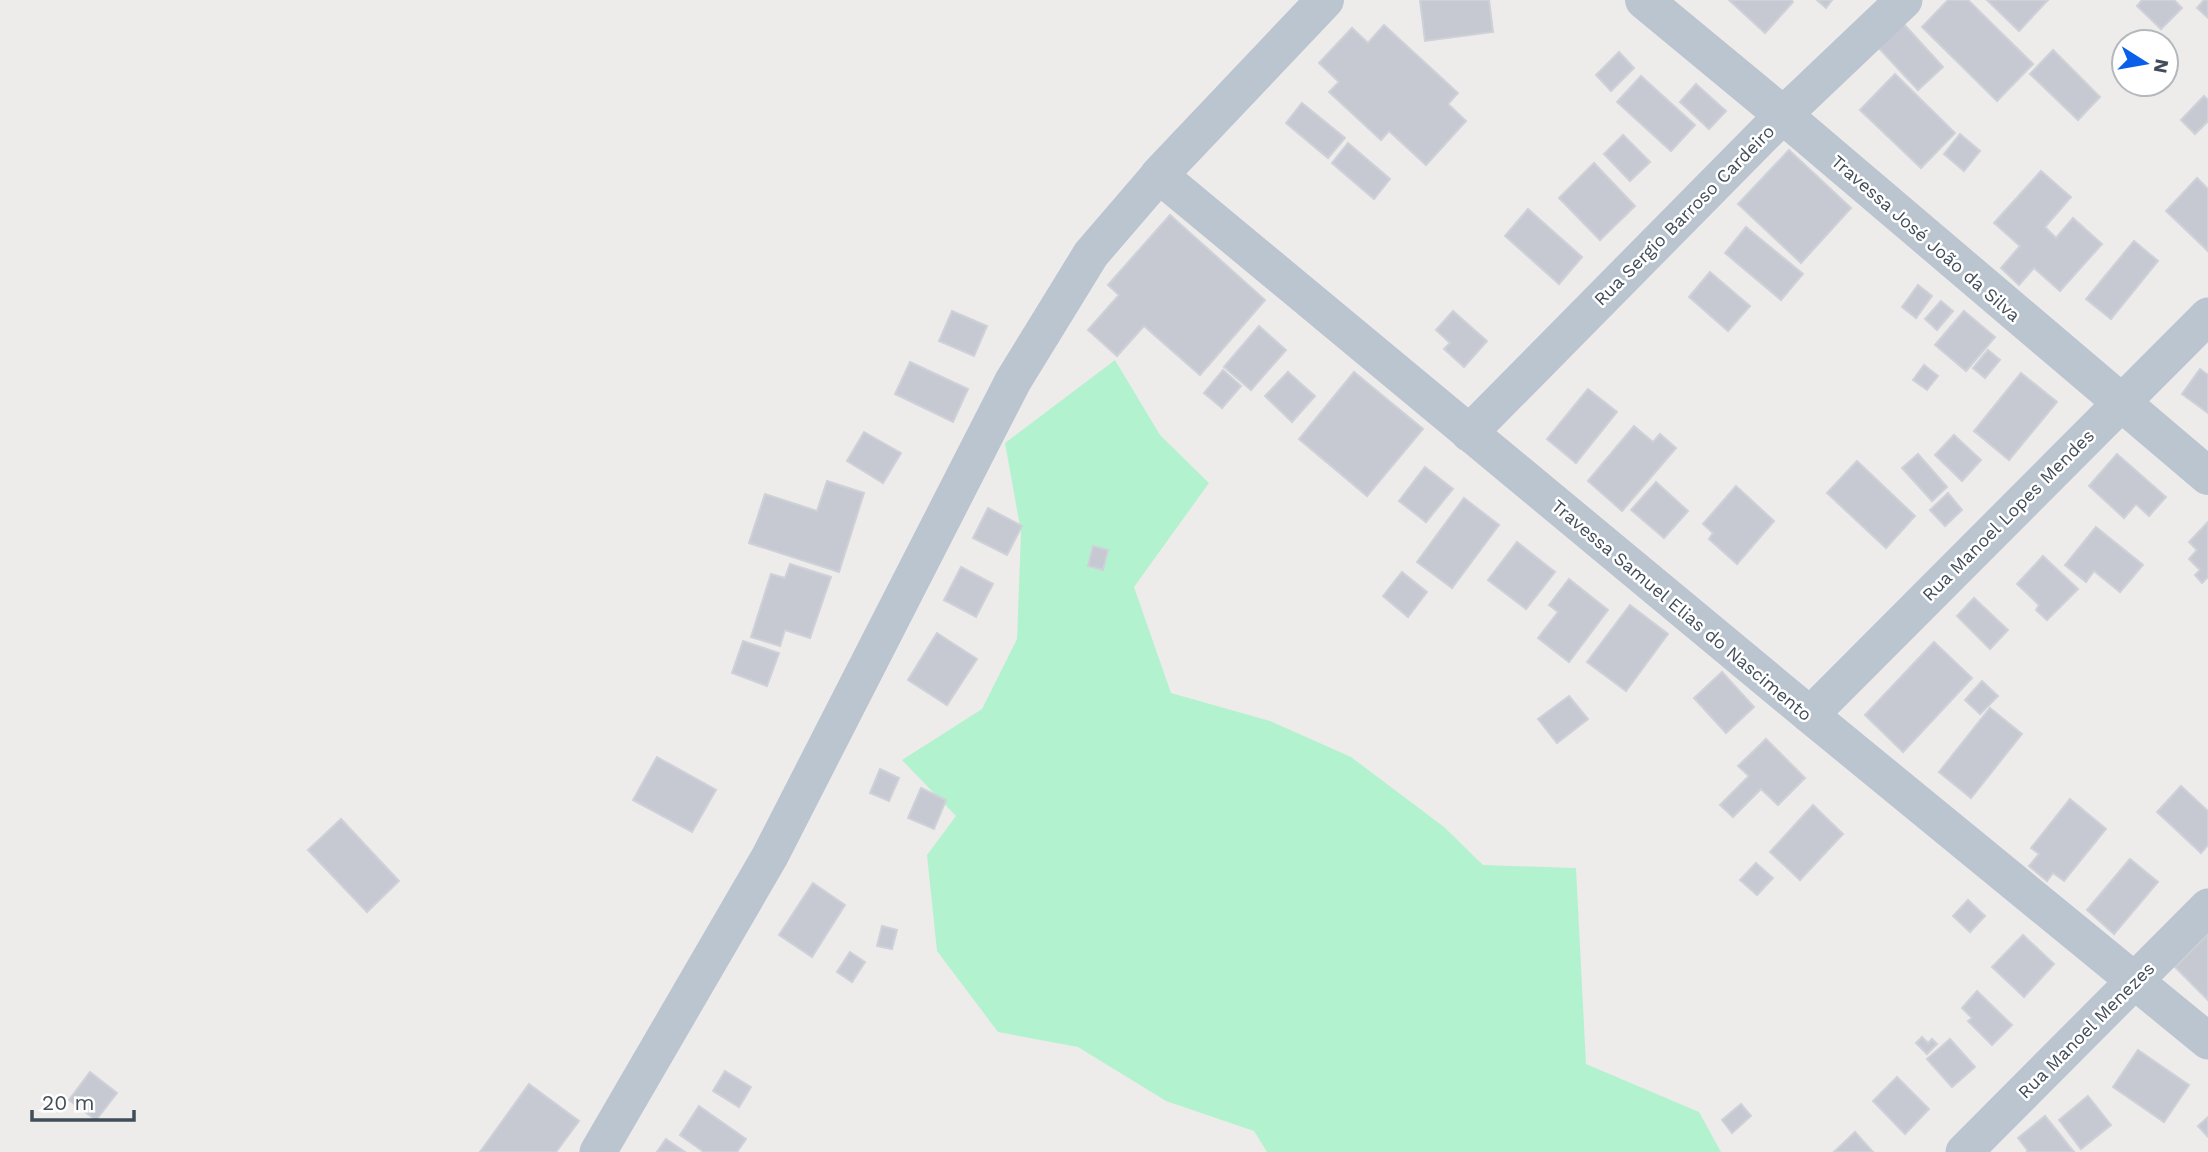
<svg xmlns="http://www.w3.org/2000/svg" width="2208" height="1152" font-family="'Work Sans',sans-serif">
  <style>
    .green { fill: #b3f2cf }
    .building { fill: #c6c9d2; stroke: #ced1d8; stroke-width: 2 }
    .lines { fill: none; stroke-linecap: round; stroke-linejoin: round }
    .minor { stroke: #bac5d0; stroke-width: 37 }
    .tertiary { stroke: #bac5d0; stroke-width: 38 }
    .labels { text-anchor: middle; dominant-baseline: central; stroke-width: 5; stroke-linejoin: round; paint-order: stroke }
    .street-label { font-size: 18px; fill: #424d5a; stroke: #fff }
  </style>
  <rect width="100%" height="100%" fill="#eeebeb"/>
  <path class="green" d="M1115 360 1160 435 1209 483 1134 587 1171 693 1270 721 1351 757 1444 827 1483 865 1576 868 1586 1064 1699 1112 1721 1152H1267L1254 1131 1166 1101 1078 1047 998 1032 937 951 927 855 956 816 902 760 982 709 1017 639 1021 532 1005 443Z"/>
  <g class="building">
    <path d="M1420 0H1489L1493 32 1425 41Z"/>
    <path d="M1729 0H1791L1793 2 1765 33Z"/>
    <path d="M1817 0H1832L1826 8Z"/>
    <path d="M1948 0H1968L2033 64 1997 101 1922 27Z"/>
    <path d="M1987 0H2048L2019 31Z"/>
    <path d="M2142 0H2174L2182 8 2161 29 2137 6Z"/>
    <path d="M2204 0H2208V18L2197 8Z"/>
    <path d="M1901 21 1943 67 1918 90 1876 45Z"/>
    <path d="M1384 25 1458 93 1448 104 1466 121 1426 165 1389 131 1381 140 1329 92 1339 82 1319 63 1352 28 1368 43Z"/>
    <path d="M2053 50 2100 97 2078 120 2030 74Z"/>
    <path d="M1619 52 1634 68 1611 91 1596 75Z"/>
    <path d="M1895 74 1955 133 1921 168 1860 110Z"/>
    <path d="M1641 76 1695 125 1671 151 1617 102Z"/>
    <path d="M1696 84 1726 111 1709 129 1680 102Z"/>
    <path d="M2204 96 2208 100V121L2195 134 2181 120Z"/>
    <path d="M1302 103 1345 138 1328 158 1286 123Z"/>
    <path d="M1960 134 1980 151 1964 171 1944 154Z"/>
    <path d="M1623 135 1650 162 1630 181 1604 154Z"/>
    <path d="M1348 143 1390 179 1374 199 1332 163Z"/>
    <path d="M1789 150 1851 208 1801 263 1738 204Z"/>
    <path d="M1594 163 1635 206 1600 240 1559 198Z"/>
    <path d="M2041 171 2071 197 2045 227 2056 238 2073 218 2102 244 2060 291 2034 268 2019 285 2001 268 2020 246 1994 223Z"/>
    <path d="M2197 178 2208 189V251L2166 211Z"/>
    <path d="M1528 209 1582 257 1559 284 1505 236Z"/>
    <path d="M1170 215 1265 300 1200 375 1144 326 1117 356 1088 330 1119 295 1108 285Z"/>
    <path d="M1746 227 1803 274 1781 300 1725 253Z"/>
    <path d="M2134 241 2158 261 2111 319 2086 299Z"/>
    <path d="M1710 272 1750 306 1728 331 1689 297Z"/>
    <path d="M1918 285 1932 296 1916 318 1902 307Z"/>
    <path d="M1941 301 1953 311 1937 330 1925 319Z"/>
    <path d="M952 311 987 326 974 356 939 341Z"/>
    <path d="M1453 311 1487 341 1464 367 1444 349 1450 343 1436 330Z"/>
    <path d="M1964 311 1995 337 1966 371 1935 345Z"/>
    <path d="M1259 326 1286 350 1251 390 1224 367Z"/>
    <path d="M1988 350 2000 360 1985 378 1973 368Z"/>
    <path d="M910 362 968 389 953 422 895 394Z"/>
    <path d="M1924 365 1938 376 1927 390 1913 380Z"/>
    <path d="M2200 369 2208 375V413L2182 394Z"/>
    <path d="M1223 370 1241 386 1222 408 1204 393Z"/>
    <path d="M1288 372 1315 396 1292 422 1265 396Z"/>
    <path d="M1354 372 1423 429 1367 496 1299 439Z"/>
    <path d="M2021 373 2057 402 2009 460 1974 431Z"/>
    <path d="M1588 389 1617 412 1576 463 1547 439Z"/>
    <path d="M1634 426 1653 442 1660 434 1676 448 1622 511 1588 481Z"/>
    <path d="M864 432 901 453 883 483 847 461Z"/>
    <path d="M1954 435 1981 460 1962 481 1935 455Z"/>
    <path d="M1918 454 1947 487 1932 501 1902 468Z"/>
    <path d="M2117 454 2166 497 2149 516 2136 504 2124 518 2089 486Z"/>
    <path d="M1857 461 1915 516 1886 548 1827 493Z"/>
    <path d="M1425 467 1453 489 1426 522 1399 501Z"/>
    <path d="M827 481 864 493 839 572 749 543 765 494 817 511Z"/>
    <path d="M1656 482 1688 511 1664 538 1631 510Z"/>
    <path d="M1736 486 1774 521 1737 564 1709 539 1713 533 1703 524Z"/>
    <path d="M1948 493 1962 510 1945 526 1930 510Z"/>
    <path d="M1464 498 1499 525 1452 588 1417 562Z"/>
    <path d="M988 508 1022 526 1007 555 973 538Z"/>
    <path d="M2208 522V577L2202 583 2195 575 2200 570 2189 559 2197 550 2189 542Z"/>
    <path d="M2096 527 2143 565 2120 592 2094 571 2086 582 2065 565Z"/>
    <path d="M1517 542 1555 572 1526 609 1488 580Z"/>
    <path d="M1093 546 1108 550 1103 570 1088 566Z"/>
    <path d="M2043 556 2078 589 2047 620 2036 610 2039 605 2017 584Z"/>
    <path d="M790 564 831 577 810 638 785 630 780 646 751 637 771 574 785 578Z"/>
    <path d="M961 567 993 584 976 617 944 600Z"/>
    <path d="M1402 572 1427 592 1408 617 1383 596Z"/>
    <path d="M1569 579 1608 610 1569 662 1538 638 1558 612 1549 605Z"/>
    <path d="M1974 598 2008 630 1990 649 1957 616Z"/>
    <path d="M1630 605 1668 634 1626 691 1587 662Z"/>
    <path d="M937 633 977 659 947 705 908 680Z"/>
    <path d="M743 641 779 653 767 686 732 673Z"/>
    <path d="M1934 642 1972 678 1903 752 1865 715Z"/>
    <path d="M1722 672 1754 707 1726 733 1694 698Z"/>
    <path d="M1982 681 1998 696 1980 714 1965 700Z"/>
    <path d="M1569 696 1588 719 1557 743 1538 719Z"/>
    <path d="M1990 708 2022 734 1971 798 1939 772Z"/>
    <path d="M1766 739 1805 778 1778 805 1761 789 1733 817 1720 805 1749 776 1738 766Z"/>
    <path d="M657 757 716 790 692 832 633 800Z"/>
    <path d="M880 769 899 778 889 801 870 793Z"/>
    <path d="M2181 786 2208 811V845L2201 853 2157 812Z"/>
    <path d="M921 788 946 800 934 829 908 818Z"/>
    <path d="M2070 799 2106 829 2064 881 2053 873 2047 881 2029 866 2039 854 2031 848Z"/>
    <path d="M1813 805 1843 834 1800 880 1770 852Z"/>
    <path d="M341 819 399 881 367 912 308 850Z"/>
    <path d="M2130 859 2158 882 2114 934 2087 910Z"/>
    <path d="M1756 863 1773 878 1757 895 1740 880Z"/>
    <path d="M813 883 845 905 812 957 779 935Z"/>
    <path d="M1968 900 1985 916 1970 932 1953 916Z"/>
    <path d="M882 926 897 930 892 949 877 946Z"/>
    <path d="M2208 934V1000L2175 967Z"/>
    <path d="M2023 935 2054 964 2024 997 1992 967Z"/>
    <path d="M850 952 865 962 852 982 837 972Z"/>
    <path d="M1977 991 2012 1025 1992 1045 1968 1021 1972 1018 1962 1008Z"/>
    <path d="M1922 1037 1928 1043 1932 1039 1937 1044 1927 1054 1916 1043Z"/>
    <path d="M1950 1039 1975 1067 1952 1087 1927 1059Z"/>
    <path d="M2138 1050 2189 1085 2164 1122 2113 1087Z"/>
    <path d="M725 1071 751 1087 739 1107 713 1091Z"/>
    <path d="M90 1072 117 1093 96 1120 69 1100Z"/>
    <path d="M1897 1077 1929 1109 1905 1134 1873 1101Z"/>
    <path d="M529 1084 579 1121 556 1152H480Z"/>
    <path d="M2088 1096 2111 1125 2081 1149 2059 1120Z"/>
    <path d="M1741 1104 1751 1116 1732 1133 1722 1120Z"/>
    <path d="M699 1106 746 1139 737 1152H704L680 1135Z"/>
    <path d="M2045 1116 2074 1152H2027L2028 1151 2018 1138Z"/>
    <path d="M2208 1117V1137L2198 1126Z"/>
    <path d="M1855 1132 1873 1152H1834Z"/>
    <path d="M666 1139 685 1152H657Z"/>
  </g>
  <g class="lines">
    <g class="minor">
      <path d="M1469 433 1783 115 1904 0"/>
      <path d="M1810 715 2208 316"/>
      <path d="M598 1152 770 856 1013 381 1091 254 1159 175 1810 715 2208 1041"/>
      <path d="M1964 1152 2208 907"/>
    </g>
    <g class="tertiary">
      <path d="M1644 0 1783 115 2208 476"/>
      <path d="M1159 175 1325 0"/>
    </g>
  </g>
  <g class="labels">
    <g class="street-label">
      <text transform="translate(1684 215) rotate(-45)">Rua Sergio Barroso Cardeiro</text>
      <text transform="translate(1926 238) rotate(41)">Travessa José João da Silva</text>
      <text transform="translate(2008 515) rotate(-45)">Rua Manoel Lopes Mendes</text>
      <text transform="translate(1682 610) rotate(40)">Travessa Samuel Elias do Nascimento</text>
      <text transform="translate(2086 1030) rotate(-45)">Rua Manoel Menezes</text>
    </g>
  </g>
  <g transform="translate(2145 63) rotate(101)"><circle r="33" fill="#ffffff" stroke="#b3b8bd" stroke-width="2"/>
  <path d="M0-5L12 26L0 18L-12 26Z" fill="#095fea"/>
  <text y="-10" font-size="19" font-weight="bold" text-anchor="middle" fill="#424d5a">N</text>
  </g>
  <path d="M32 1110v10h102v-10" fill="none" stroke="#424d5a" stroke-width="3.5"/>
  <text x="42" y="1110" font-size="21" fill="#424d5a" stroke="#ffffff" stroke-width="5" paint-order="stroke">20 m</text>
</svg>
